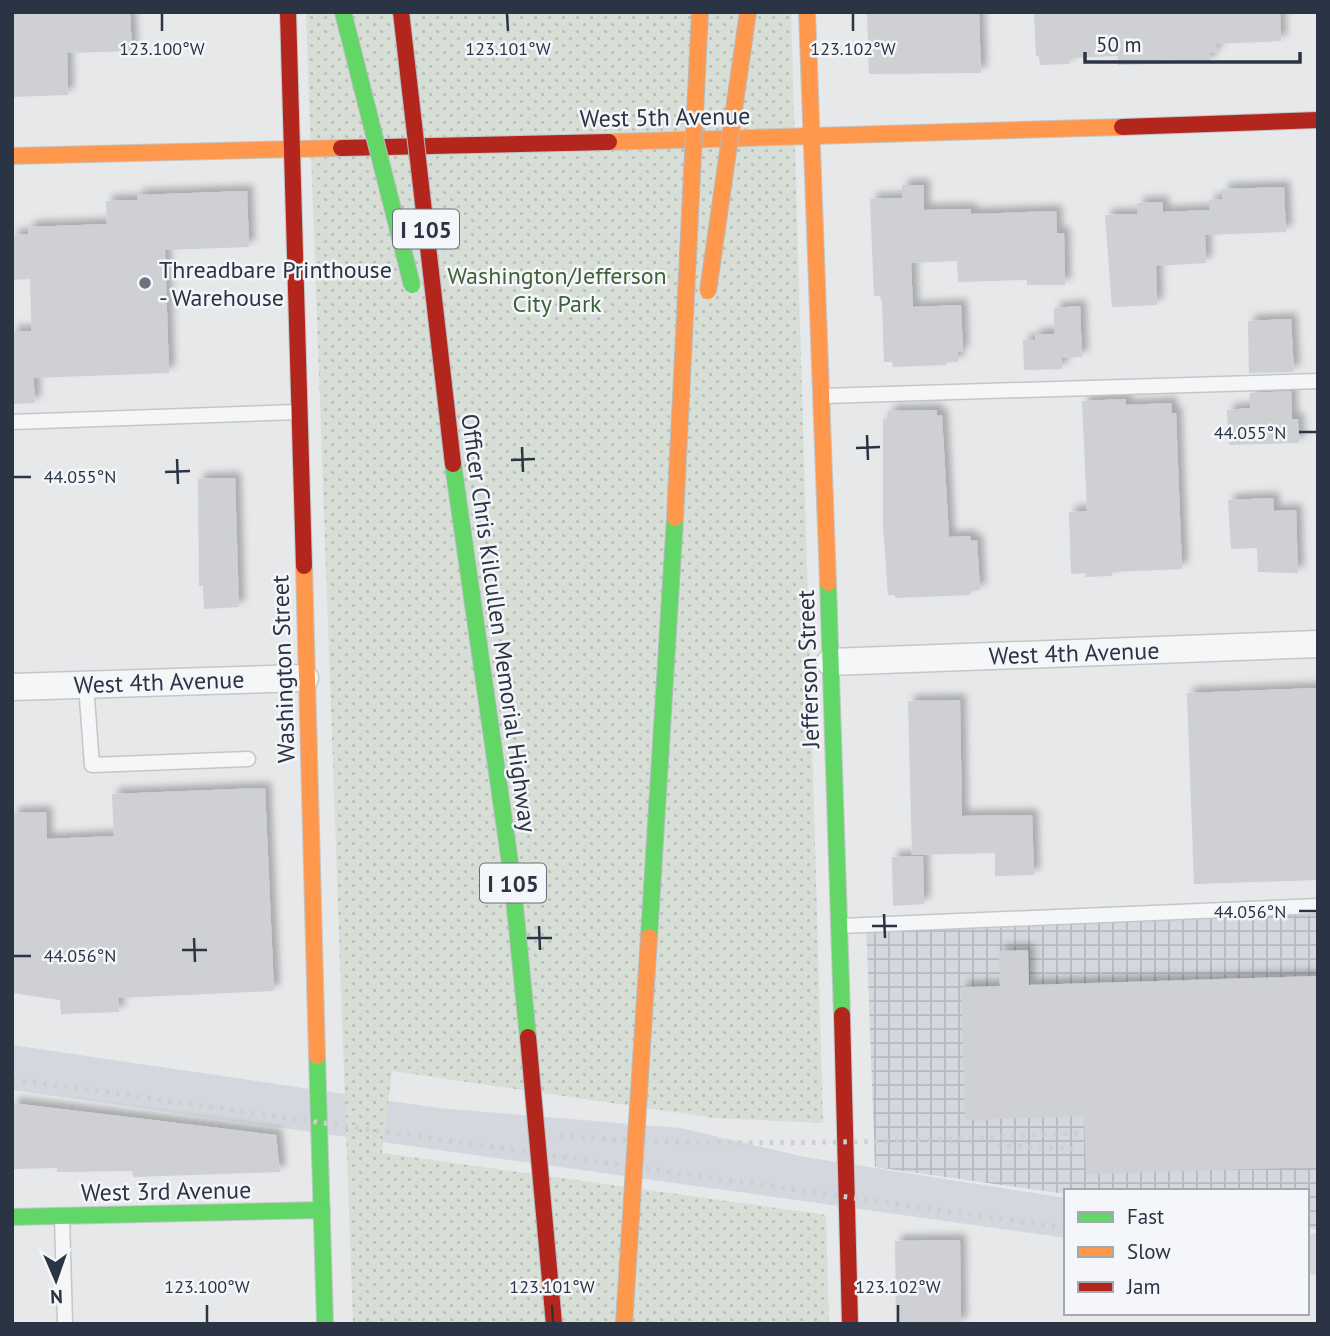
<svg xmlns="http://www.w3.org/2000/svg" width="1330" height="1336" font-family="'PT Sans',sans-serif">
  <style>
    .built { fill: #d4d7dd }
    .industrial { fill: url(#industrial-grid) }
    .park { fill: url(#park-dots) }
    .building { fill: #ced0d3; filter: url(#shadow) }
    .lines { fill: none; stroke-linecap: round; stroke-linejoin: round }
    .lane-casing { stroke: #c4c6c8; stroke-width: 17 }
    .street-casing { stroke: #c4c6c8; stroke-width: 29 }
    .fast-casing { stroke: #c4c6c8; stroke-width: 18 }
    .slow-casing { stroke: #c4c6c8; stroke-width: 18 }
    .jam-casing { stroke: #c4c6c8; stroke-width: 18 }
    .lane { stroke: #f5f6f7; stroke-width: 14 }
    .street { stroke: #f5f6f7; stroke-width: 26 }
    .fast { stroke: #63d668; stroke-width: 16 }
    .slow { stroke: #ff974d; stroke-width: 16 }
    .jam { stroke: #b3261e; stroke-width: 16 }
    .rail { stroke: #cecfd2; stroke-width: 5; stroke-dasharray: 3.5 7; stroke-linecap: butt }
    .fast-bridge-casing { stroke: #b8bbbf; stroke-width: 18; stroke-linecap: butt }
    .slow-bridge-casing { stroke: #b8bbbf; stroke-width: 18; stroke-linecap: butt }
    .jam-bridge-casing { stroke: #b8bbbf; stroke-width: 18; stroke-linecap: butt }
    .fast-bridge { stroke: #63d668; stroke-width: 16 }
    .slow-bridge { stroke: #ff974d; stroke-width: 16 }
    .jam-bridge { stroke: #b3261e; stroke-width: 16 }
    .ticks { fill: none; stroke: #2b3445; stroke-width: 2.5 }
    .poi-dot { fill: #6c737f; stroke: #f4f6f9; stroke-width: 2.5 }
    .labels { text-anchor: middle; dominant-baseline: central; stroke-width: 5; stroke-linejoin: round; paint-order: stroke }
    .shield { fill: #f4f6f9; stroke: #676e7b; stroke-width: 2 }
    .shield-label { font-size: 23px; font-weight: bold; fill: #2b3445 }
    .street-label { font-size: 24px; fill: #2b3445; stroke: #f4f6f9 }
    .poi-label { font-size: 24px; fill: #2b3445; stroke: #f4f6f9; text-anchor: start }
    .park-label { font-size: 24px; fill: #3f6138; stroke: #f4f6f9 }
    .ticks-label { font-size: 18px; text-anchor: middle; fill: #2b3445; stroke: #f4f6f9; stroke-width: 5; stroke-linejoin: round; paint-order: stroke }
  </style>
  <defs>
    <pattern id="industrial-grid" width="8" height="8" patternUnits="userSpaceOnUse" patternTransform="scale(1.75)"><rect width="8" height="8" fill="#d4d7dd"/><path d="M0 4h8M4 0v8" fill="none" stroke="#b6b9bf"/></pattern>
    <pattern id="park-dots" width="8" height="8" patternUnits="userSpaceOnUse" patternTransform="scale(1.75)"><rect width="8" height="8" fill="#d6ded6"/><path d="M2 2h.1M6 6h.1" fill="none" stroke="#b8bfb9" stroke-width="1.8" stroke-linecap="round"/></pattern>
    <filter id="shadow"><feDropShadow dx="6" dy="-6" stdDeviation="3.5" flood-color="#0004"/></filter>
  </defs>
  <rect width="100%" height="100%" fill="#e6e8ea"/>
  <g class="built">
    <path d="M12 1045 438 1108 680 1128 805 1157 1066 1198V1238L12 1090Z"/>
    <path d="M1307 1233 1318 1234V1275L1307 1274Z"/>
  </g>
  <path class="industrial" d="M1318 905V1230L1307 1228V1191H1066V1194L875 1167 866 921Z"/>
  <path class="park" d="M306 12H791L823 1123 715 1118 392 1071 382 1153 826 1215 829 1324H353Z"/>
  <g class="building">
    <path d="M12 12H130L132 51 67 53 68 95 12 97Z"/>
    <path d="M867 12H979L981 73 869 74Z"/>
    <path d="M1034 12H1280L1281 41 1216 44 1217 53H1210V62L1118 65V56L1069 58V64L1040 65 1039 56H1036Z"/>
    <path d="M902 185H924V210L971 209V214L1056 211 1057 233H1064L1065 285H1027V280L958 282 957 261 911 263 913 307 961 305 963 352H958V362H946V365L893 367 892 362H884L882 303 880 296H874L870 199 902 198Z"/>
    <path d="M1284 187 1286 232 1205 235 1206 263 1156 266 1157 305 1112 307 1105 215 1138 214 1137 203 1163 202V212L1210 210 1209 200 1223 199 1222 189Z"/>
    <path d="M247 191 249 247 165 250 169 373 33 378 30 279 12 280V235L28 234V227L107 224 106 201 137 200V195Z"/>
    <path d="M1080 306 1082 357 1062 358V369L1024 370 1023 340H1035V334H1054V308Z"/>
    <path d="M1291 319 1294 372 1249 373 1248 321Z"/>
    <path d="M12 331H31L35 403 12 404Z"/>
    <path d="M1291 391 1292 419H1298L1299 443 1229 445 1227 410 1250 408V393Z"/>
    <path d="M1126 399V405L1171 403 1172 413H1176L1182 569 1112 572V576L1085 577 1086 573 1071 574 1069 512 1087 511 1082 401Z"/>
    <path d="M937 410V415H942L949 537 970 536 971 541 977 540 980 590 970 591V595L895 598V595H888L883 526V419H888V411Z"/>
    <path d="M235 478 239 607 204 609 203 586H199L198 479Z"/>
    <path d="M1273 498 1274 511 1296 510 1298 573 1258 572 1257 548 1231 549 1228 500Z"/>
    <path d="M1318 688V880L1194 884 1187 693Z"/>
    <path d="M960 700 962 816 1032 815 1034 875 995 876V853L912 855 908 701Z"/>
    <path d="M265 788 274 991 118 998 119 1012 61 1014 60 1000 12 993V813L46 812 47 839 114 836 112 794Z"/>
    <path d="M923 856 924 904 893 906 892 857Z"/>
    <path d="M1028 950 1029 985 1318 976V1167L1086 1174 1084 1116 965 1120 961 987 1000 986 999 951Z"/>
    <path d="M12 1103 276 1135 280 1172 134 1177 132 1171 57 1172V1168L12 1169Z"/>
    <path d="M960 1240 961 1324H896L895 1241Z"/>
  </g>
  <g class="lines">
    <g class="lane-casing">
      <g id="lane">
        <path d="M823 396 1318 381"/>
        <path d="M12 422 297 412"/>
        <path d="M86 685 92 765 248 759"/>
        <path d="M840 926 1318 906"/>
        <path d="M62 1217 65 1324"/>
      </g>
    </g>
    <g class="street-casing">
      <g id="street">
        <path d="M830 662 1318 644"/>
        <path d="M12 687 305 678"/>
      </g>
    </g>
    <g class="fast-casing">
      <g id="fast">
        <path d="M828 583 842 1015"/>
        <path d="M317 1056 325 1324"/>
        <path d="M12 1217 322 1210"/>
      </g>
    </g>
    <g class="slow-casing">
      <g id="slow">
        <path d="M807 12 828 583"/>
        <path d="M609 142 1122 127"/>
        <path d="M12 156 341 148"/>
        <path d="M304 566 317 1056"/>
      </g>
    </g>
    <g class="jam-casing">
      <g id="jam">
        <path d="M288 12 304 566"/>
        <path d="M1122 127 1318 120"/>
        <path d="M341 148 609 142"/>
        <path d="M842 1015 850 1324"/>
      </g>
    </g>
    <use href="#lane" class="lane"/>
    <use href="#street" class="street"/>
    <use href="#fast" class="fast"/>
    <use href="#slow" class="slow"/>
    <use href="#jam" class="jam"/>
    <g class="rail">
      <path d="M12 1079 1066 1228"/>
      <path d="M560 1136C733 1149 907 1141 1080 1133"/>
      <path d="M997 1146 1075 1149"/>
      <path d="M1307 1262 1318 1263"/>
    </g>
    <g class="fast-bridge-casing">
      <g id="fast-bridge">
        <path d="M343 12 412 285"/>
        <path d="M453 464 512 877 528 1037"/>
        <path d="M649 937 675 518"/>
      </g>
    </g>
    <g class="slow-bridge-casing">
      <g id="slow-bridge">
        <path d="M708 291 748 12"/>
        <path d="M675 518 700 12"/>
        <path d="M624 1324 649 937"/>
      </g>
    </g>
    <g class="jam-bridge-casing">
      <g id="jam-bridge">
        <path d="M401 12 453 464"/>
        <path d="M528 1037 554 1324"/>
      </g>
    </g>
    <use href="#fast-bridge" class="fast-bridge"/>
    <use href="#slow-bridge" class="slow-bridge"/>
    <use href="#jam-bridge" class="jam-bridge"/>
  </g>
  <path class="ticks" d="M162 14V31M507 14 508 31M853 14V31M1299 432H1316M867 435 868 460M522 447 523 472M856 448 880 447M177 459 178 484M511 460 535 459M165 472 190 471M14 477H31M1299 911H1316M884 914 885 938M539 926 540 950M872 926H897M194 938 195 962M527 938H552M182 950H207M14 956H31M207 1305V1322M552 1305 553 1322M898 1305V1322"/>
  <circle class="poi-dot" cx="145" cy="283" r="7"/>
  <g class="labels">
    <g class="shield">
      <rect x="393" y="209.5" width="66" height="39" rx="5"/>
      <rect x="480" y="863.5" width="66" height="39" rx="5"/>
    </g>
    <g class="shield-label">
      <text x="426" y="229">I 105</text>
      <text x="513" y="883">I 105</text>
    </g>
    <g class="street-label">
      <text transform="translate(665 117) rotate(-1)">West 5th Avenue</text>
      <text transform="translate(499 623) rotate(82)">Officer Chris Kilcullen Memorial Highway</text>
      <text transform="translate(1074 653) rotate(-2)">West 4th Avenue</text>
      <text transform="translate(283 669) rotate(-92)">Washington Street</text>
      <text transform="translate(808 669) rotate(-92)">Jefferson Street</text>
      <text transform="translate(159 682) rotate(-2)">West 4th Avenue</text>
      <text transform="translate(166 1191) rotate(-1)">West 3rd Avenue</text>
    </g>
    <g class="poi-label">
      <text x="159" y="269">Threadbare Printhouse<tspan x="159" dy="28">- Warehouse</tspan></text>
    </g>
    <g class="park-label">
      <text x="557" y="275">Washington/Jefferson<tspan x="557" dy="28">City Park</tspan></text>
    </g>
  </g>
  <g class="ticks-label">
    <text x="162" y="55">123.100°W</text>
    <text x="508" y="55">123.101°W</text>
    <text x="853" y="55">123.102°W</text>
    <text x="1250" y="439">44.055°N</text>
    <text x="80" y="483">44.055°N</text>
    <text x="1250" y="918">44.056°N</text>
    <text x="80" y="962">44.056°N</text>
    <text x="207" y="1293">123.100°W</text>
    <text x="552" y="1293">123.101°W</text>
    <text x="898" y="1293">123.102°W</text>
  </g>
  <rect width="1330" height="1336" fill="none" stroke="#2b3445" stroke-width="28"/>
  <rect x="1064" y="1189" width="245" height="126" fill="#f4f6f9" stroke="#a4a8b1" stroke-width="2"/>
  <rect x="1078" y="1212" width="35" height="10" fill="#63d668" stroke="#a4a8b1" stroke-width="2"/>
  <text x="1127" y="1224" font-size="21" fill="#2b3445">Fast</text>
  <rect x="1078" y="1247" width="35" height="10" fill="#ff974d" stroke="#a4a8b1" stroke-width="2"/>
  <text x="1127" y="1259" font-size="21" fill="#2b3445">Slow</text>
  <rect x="1078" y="1282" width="35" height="10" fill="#b3261e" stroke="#a4a8b1" stroke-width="2"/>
  <text x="1127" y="1294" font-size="21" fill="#2b3445">Jam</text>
  <g transform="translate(56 1280) rotate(178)" stroke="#f4f6f9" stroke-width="5" paint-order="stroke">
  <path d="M0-5L12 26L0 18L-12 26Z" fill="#2b3445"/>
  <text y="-10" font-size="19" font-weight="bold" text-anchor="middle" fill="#2b3445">N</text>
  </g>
  <path d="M1085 52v10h215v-10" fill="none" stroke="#2b3445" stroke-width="3.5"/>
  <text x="1096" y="52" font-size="21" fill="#2b3445" stroke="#f4f6f9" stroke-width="5" paint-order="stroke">50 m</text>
</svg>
